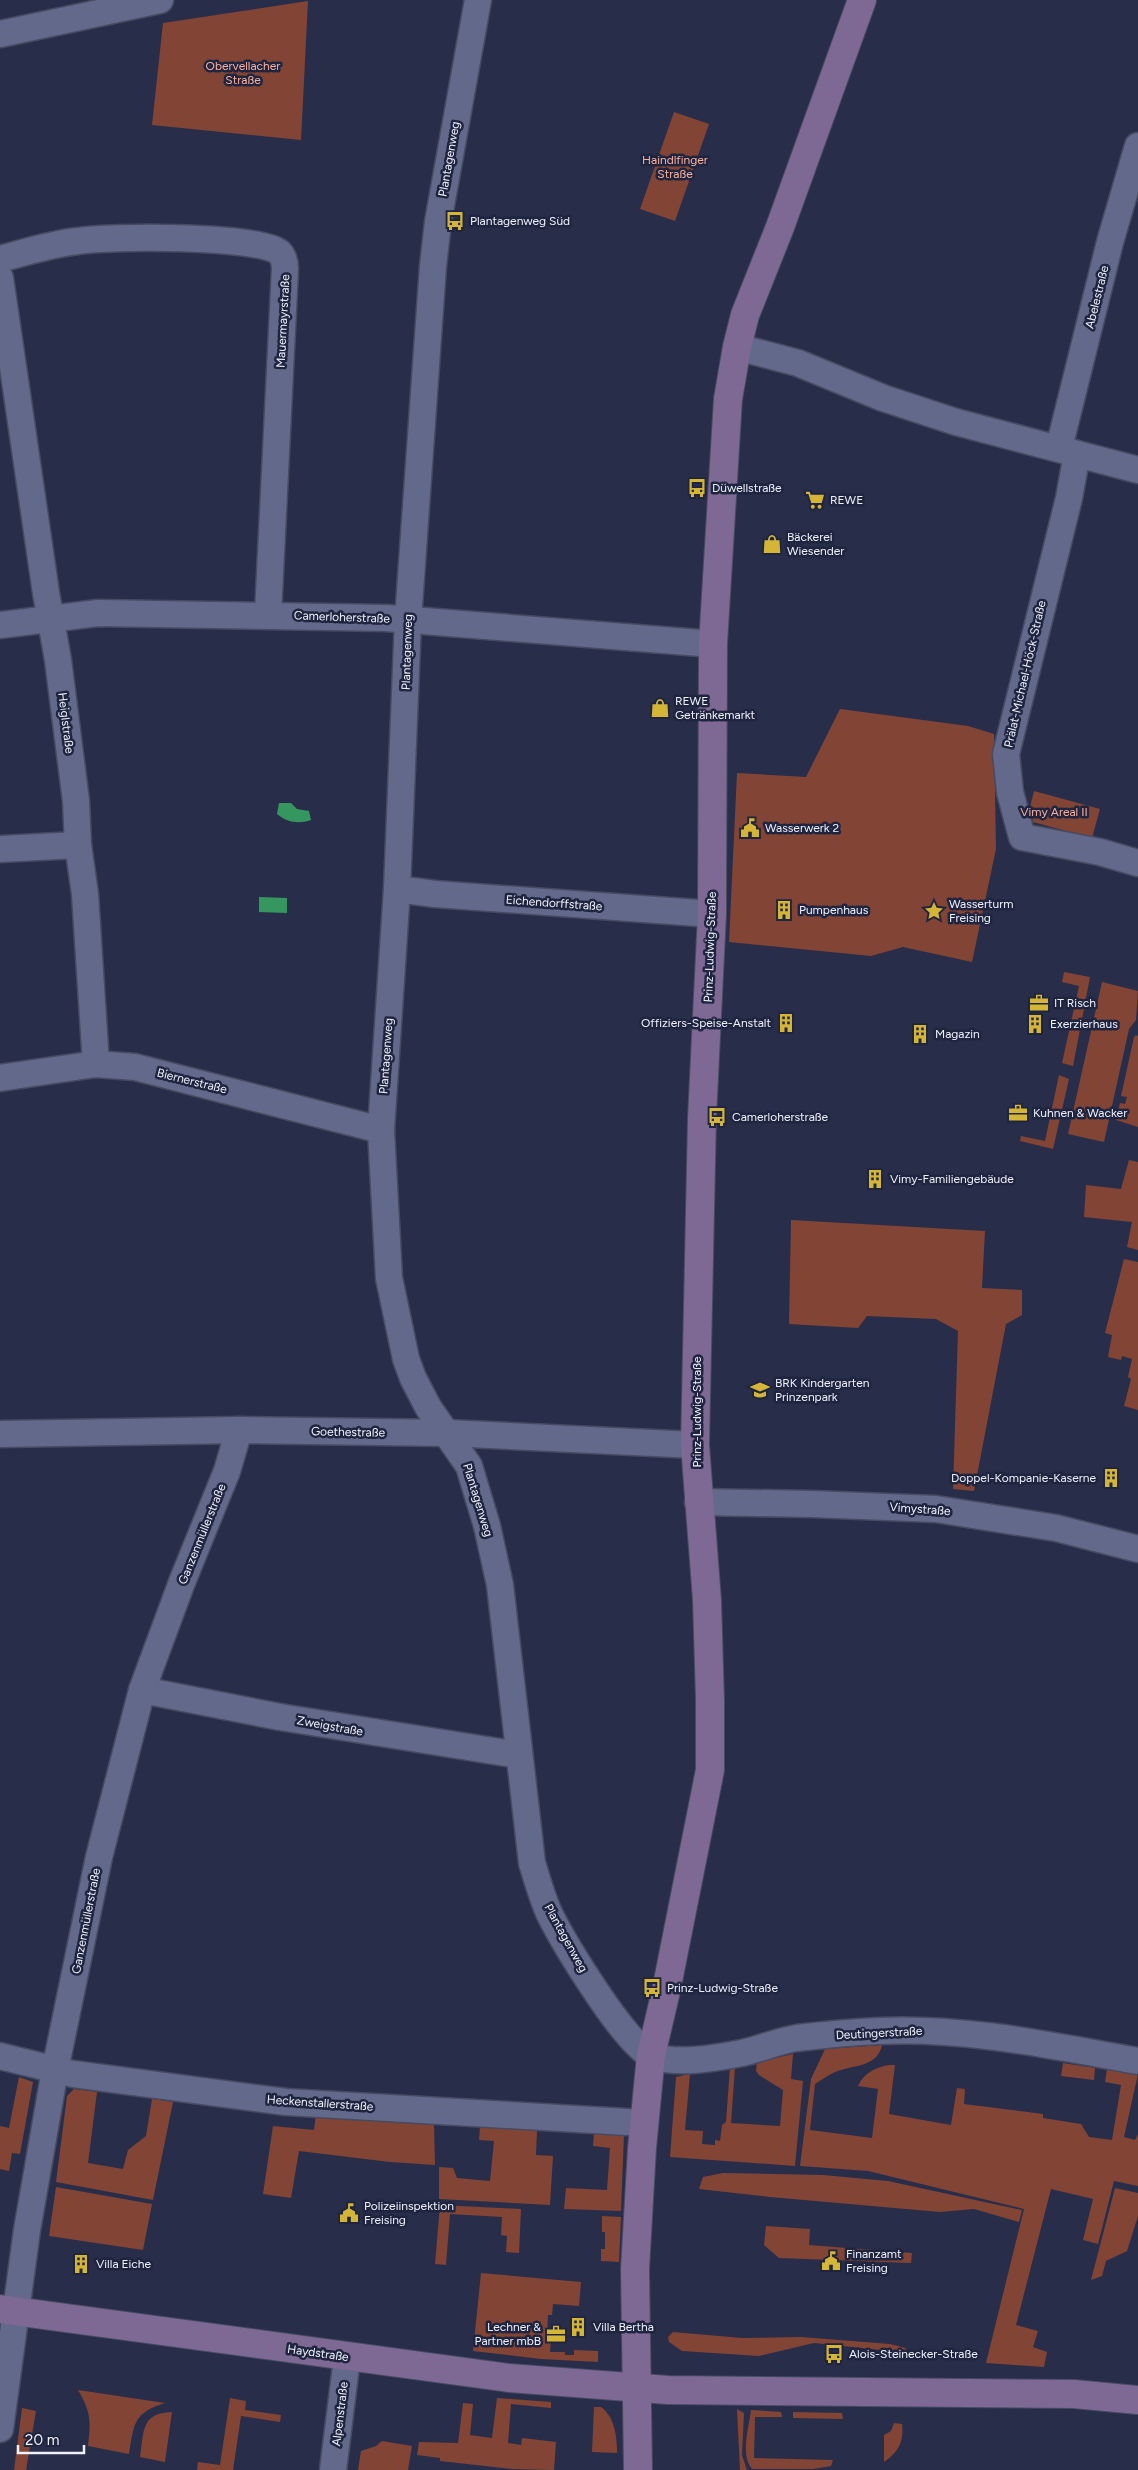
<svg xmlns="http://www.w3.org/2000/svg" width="1138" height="2470" font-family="Figtree,sans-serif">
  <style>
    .green { fill: #824435 }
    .water { fill: #369660 }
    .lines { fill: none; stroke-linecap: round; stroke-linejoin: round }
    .street-casing { stroke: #474a61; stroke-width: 29 }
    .secondary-casing { stroke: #474a61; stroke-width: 30 }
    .street { stroke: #62698a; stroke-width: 26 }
    .secondary { stroke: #7e6894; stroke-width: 28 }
    .labels { text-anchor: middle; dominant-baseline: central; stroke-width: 5; stroke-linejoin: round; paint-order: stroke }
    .park-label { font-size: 12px; fill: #fbb09d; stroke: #1f243f }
    .street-label { font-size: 12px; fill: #eff1fd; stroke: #1f243f }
    .poi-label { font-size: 12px; fill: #eff1fd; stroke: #1f243f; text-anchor: start }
  </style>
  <rect width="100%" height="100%" fill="#282e4a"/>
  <g class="green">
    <path d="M308 1 301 140 152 125 163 23Z"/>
    <path d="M674 112 709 124 675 221 640 209Z"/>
    <path d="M840 709 968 726 994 734 996 849 972 962 903 947 871 956 729 942 737 773 806 777Z"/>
    <path d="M1034 791 1100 809 1092 838 1033 822 1030 807Z"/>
    <path d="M1064 972 1090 977 1073 1066 1062 1063 1079 986 1062 982Z"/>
    <path d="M1102 982 1138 991 1136 1020 1129 1029 1104 1142 1068 1134Z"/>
    <path d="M1136 1035 1138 1036V1127L1116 1120 1120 1103 1125 1104 1127 1097 1121 1096 1134 1037Z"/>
    <path d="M1059 1075 1069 1079 1053 1149 1020 1141 1021 1136 1045 1141Z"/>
    <path d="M1129 1160 1138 1162V1250L1127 1247 1132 1222 1084 1217 1086 1185 1121 1189Z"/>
    <path d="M791 1220 985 1231 982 1288 1022 1290V1315L1006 1324 974 1491 953 1489 958 1331 936 1319 867 1316 858 1328 789 1324Z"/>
    <path d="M1124 1259 1138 1262V1410L1124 1406 1131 1379 1128 1377 1132 1359 1122 1356 1121 1360 1108 1357 1112 1335 1105 1333Z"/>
    <path d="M882 2045C877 2069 851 2064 833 2073 827 2076 821 2080 815 2084L810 2130 872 2138 878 2089 858 2086C864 2072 881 2064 895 2065L889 2114 951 2125 957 2088 965 2089 964 2104 1043 2114V2118L1081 2124 1089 2137 1112 2140 1121 2085 1105 2082 1107 2069 1138 2074 1124 2137 1135 2140 1138 2134V2186L1114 2181 1098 2244 1083 2240 1093 2199 1051 2189 1016 2325 1038 2331 1033 2347 1047 2352 1044 2367 986 2363 1024 2209 868 2171 800 2166 811 2079 825 2049Z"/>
    <path d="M793 2054 791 2079 803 2081 795 2166 670 2157 676 2077 690 2074 685 2130 703 2131 702 2144 715 2145V2140L720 2141 722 2125 726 2122 730 2067H735L731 2123 780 2126 783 2090 759 2075 756 2071 757 2062Z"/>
    <path d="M1063 2063 1095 2068 1094 2080 1061 2076Z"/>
    <path d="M19 2077 33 2082 20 2154 12 2153 9 2171 0 2169V2126L9 2128Z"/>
    <path d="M74 2089 97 2092 88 2163 123 2169 128 2150 146 2136 152 2099 173 2102 153 2200 56 2182 67 2096Z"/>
    <path d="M316 2113 434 2124 435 2165 390 2162 299 2151 291 2198 263 2194 273 2126 314 2130Z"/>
    <path d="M480 2127 537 2130 536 2155 553 2156 550 2205 439 2199V2167L453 2168 457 2178 490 2181 494 2141 479 2140Z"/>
    <path d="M594 2133 624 2135 621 2211 564 2209 566 2188 607 2190 610 2148 593 2146Z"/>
    <path d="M723 2173 823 2175 888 2181 1022 2210 1019 2222 974 2209 940 2212 770 2197 699 2189 703 2177Z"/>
    <path d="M56 2187 152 2204 143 2250 49 2236Z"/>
    <path d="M1115 2188 1138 2193V2216L1127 2251 1106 2261 1102 2276 1091 2280Z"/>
    <path d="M440 2205 521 2209 519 2253 506 2252 507 2236 501 2235 502 2217 450 2214 446 2265 435 2264Z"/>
    <path d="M602 2216 621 2217 619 2262 601 2261V2249H605V2232H602Z"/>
    <path d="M766 2226 810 2229 809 2245 912 2253 911 2263 779 2258 764 2245Z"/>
    <path d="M481 2273 581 2282 579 2306 553 2304 552 2315H548L547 2339 551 2340 550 2352H565V2355H574V2350L598 2351V2362L541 2359 473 2351Z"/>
    <path d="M673 2332 742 2338 801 2337 890 2344 905 2348 910 2353 814 2343 759 2356 682 2351 669 2342 668 2337Z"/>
    <path d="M78 2390 165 2403C133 2413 134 2424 129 2454L88 2446C91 2421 91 2412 78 2390Z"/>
    <path d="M230 2398 246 2401 245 2410 281 2415 280 2422 241 2416 233 2470H197L198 2462 220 2465Z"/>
    <path d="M497 2398 551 2402V2408L511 2404 508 2443 521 2445 522 2438 556 2442 554 2470 512 2469 440 2461V2458L417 2455 419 2442 458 2443 463 2403 473 2404 470 2435 492 2438Z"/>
    <path d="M594 2407H601C615 2417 617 2438 617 2453L592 2452Z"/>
    <path d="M22 2408 36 2411 26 2470H14Z"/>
    <path d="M737 2409 744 2413 742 2455 747 2470H740Z"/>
    <path d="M751 2410 781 2412 782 2417H755L754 2458 833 2460 831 2466 813 2469H752C740 2455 749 2427 751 2410Z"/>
    <path d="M172 2412 165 2462 140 2457C144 2431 141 2413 172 2412Z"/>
    <path d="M793 2412 842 2413 843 2419 793 2418Z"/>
    <path d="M894 2423 902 2424C904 2441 899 2452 884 2462V2435L891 2431Z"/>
    <path d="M382 2441 412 2446 408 2470H358L361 2451 376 2446Z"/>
  </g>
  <g class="water">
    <path d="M279 803H291L297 809 309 811 311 820C299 824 288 823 277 814Z"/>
    <path d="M259 897 287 898V913L259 912Z"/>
  </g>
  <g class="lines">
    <g class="street-casing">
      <g id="street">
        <path d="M478 0 438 222 433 266 408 620 397 889 381 1130 389 1278 406 1359 413 1378 428 1407 469 1466 487 1526 500 1585 532 1863C537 1879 542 1897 549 1913 563 1941 625 2045 652 2056 678 2065 716 2058 742 2053 760 2049 778 2041 797 2038 822 2035 854 2032 879 2031 966 2027 1053 2046 1138 2061"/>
        <path d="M0 34 160 0"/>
        <path d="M0 259C26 252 51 244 78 241 110 236 255 235 279 252 284 257 285 263 285 269L268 614"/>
        <path d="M0 278 46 593 58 660 76 801 78 845 85 894 96 1064"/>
        <path d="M737 347 798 363 883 398 956 422 1138 470"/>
        <path d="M1059 448 1110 242 1138 146"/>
        <path d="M1077 454 1069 498 1006 754 1010 792 1022 837 1100 852 1138 863"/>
        <path d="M0 625 98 613 386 618 713 644"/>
        <path d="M0 849 78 845"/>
        <path d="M397 889 435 894 712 914"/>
        <path d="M0 1078 96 1064 135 1067 381 1130"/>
        <path d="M0 1434 239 1430 448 1433 695 1445"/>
        <path d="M698 1502 812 1504 936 1509 1056 1528 1138 1549"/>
        <path d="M142 1690 280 1717 519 1755"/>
        <path d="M0 2056 73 2074 286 2102 644 2123"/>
        <path d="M0 2429 27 2230 55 2070 99 1857 142 1690 182 1582 227 1471 239 1430"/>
        <path d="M333 2470 347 2358"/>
      </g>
    </g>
    <g class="secondary-casing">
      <g id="secondary">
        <path d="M0 2309 509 2378 668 2390 1074 2394 1138 2400"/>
        <path d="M638 2470 635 2269 642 2148 651 2055 666 1991 710 1770V1700L707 1600 695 1445 702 1118 712 914 713 644 728 399 737 347 745 315 780 227 862 0"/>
      </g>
    </g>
    <use href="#street" class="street"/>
    <use href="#secondary" class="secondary"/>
  </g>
  <defs>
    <g id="bus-bare" transform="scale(1.5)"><path d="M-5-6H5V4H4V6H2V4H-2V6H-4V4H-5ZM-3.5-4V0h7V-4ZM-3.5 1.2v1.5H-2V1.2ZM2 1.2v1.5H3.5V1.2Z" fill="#d4b535" stroke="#1f243f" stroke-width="2.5" paint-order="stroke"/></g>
    <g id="supermarket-bare" transform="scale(1.5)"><path d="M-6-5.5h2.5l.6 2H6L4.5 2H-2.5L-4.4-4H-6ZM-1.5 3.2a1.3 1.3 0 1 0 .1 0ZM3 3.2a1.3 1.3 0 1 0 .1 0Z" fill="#d4b535" stroke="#1f243f" stroke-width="2.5" paint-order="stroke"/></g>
    <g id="shop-bare" transform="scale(1.5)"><path d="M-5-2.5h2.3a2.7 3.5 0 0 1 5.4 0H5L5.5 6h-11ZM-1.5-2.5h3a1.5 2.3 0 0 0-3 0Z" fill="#d4b535" stroke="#1f243f" stroke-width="2.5" paint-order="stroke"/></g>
    <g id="civic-bare" transform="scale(1.5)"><path d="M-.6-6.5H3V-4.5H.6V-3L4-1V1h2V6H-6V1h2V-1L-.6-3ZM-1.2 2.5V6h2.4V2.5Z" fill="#d4b535" stroke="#1f243f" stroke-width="2.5" paint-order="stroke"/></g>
    <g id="building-bare" transform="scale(1.5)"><path d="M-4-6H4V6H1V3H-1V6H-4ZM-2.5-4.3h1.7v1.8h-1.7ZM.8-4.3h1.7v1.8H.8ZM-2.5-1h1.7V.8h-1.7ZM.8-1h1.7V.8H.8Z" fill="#d4b535" stroke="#1f243f" stroke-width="2.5" paint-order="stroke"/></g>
    <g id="sight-bare" transform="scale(1.5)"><path d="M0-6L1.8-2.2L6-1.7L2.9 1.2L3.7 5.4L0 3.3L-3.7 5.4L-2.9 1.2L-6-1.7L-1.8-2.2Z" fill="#d4b535" stroke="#1f243f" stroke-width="2.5" paint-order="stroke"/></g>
    <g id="office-bare" transform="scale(1.5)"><path d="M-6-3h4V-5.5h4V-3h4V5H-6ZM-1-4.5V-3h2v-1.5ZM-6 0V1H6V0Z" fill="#d4b535" stroke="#1f243f" stroke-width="2.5" paint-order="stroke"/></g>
    <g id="school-bare" transform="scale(1.5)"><path d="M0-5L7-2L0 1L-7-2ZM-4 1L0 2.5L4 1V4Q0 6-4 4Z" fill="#d4b535" stroke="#1f243f" stroke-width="2.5" paint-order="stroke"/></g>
  </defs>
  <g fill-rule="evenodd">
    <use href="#bus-bare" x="455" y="221"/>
    <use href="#bus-bare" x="697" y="488"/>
    <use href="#supermarket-bare" x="815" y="500"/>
    <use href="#shop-bare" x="772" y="544"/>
    <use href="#shop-bare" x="660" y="708"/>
    <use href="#civic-bare" x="750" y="828"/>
    <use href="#building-bare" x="784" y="910"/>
    <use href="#sight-bare" x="934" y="911"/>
    <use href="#office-bare" x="1039" y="1003"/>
    <use href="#building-bare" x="786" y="1023"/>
    <use href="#building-bare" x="1035" y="1024"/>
    <use href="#building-bare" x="920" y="1034"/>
    <use href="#office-bare" x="1018" y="1113"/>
    <use href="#bus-bare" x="717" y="1117"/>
    <use href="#building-bare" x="875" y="1179"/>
    <use href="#school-bare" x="760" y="1390"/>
    <use href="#building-bare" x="1111" y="1478"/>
    <use href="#bus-bare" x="652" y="1988"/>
    <use href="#civic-bare" x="349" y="2213"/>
    <use href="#civic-bare" x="831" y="2261"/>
    <use href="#building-bare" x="81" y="2264"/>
    <use href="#building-bare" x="578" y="2327"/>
    <use href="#office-bare" x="556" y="2334"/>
    <use href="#bus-bare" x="834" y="2354"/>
  </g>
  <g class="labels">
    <g class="park-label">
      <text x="243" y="66">Obervellacher<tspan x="243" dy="14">Straße</tspan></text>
      <text x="675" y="160">Haindlfinger<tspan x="675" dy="14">Straße</tspan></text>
      <text x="1054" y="812">Vimy Areal II</text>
    </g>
    <g class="street-label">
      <text transform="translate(449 159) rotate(-80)">Plantagenweg</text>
      <text transform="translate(1097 297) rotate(-76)">Abelestraße</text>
      <text transform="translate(283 321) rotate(-87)">Mauermayrstraße</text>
      <text transform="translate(342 617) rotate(2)">Camerloherstraße</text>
      <text transform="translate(407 652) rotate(-88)">Plantagenweg</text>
      <text transform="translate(1025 674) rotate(-77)">Prälat-Michael-Höck-Straße</text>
      <text transform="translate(66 723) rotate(83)">Heiglstraße</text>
      <text transform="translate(554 903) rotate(4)">Eichendorffstraße</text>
      <text transform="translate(710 947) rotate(-88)">Prinz-Ludwig-Straße</text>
      <text transform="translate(386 1056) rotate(-86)">Plantagenweg</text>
      <text transform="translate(192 1081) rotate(14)">Biernerstraße</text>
      <text transform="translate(697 1412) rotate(-90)">Prinz-Ludwig-Straße</text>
      <text transform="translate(348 1432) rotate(1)">Goethestraße</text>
      <text transform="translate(478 1500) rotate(73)">Plantagenweg</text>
      <text transform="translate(920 1509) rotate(4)">Vimystraße</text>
      <text transform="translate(202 1534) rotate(-68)">Ganzenmüllerstraße</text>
      <text transform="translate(330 1726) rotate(10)">Zweigstraße</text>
      <text transform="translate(86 1921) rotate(-79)">Ganzenmüllerstraße</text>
      <text transform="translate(566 1938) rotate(61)">Plantagenweg</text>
      <text transform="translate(879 2033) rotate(-3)">Deutingerstraße</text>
      <text transform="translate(320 2103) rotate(4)">Heckenstallerstraße</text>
      <text transform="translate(318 2353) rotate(8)">Haydstraße</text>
      <text transform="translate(340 2414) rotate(-83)">Alpenstraße</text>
    </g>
    <g class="poi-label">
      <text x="470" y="221">Plantagenweg Süd</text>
      <text x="712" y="488">Düwellstraße</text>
      <text x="830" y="500">REWE</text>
      <text x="787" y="537">Bäckerei<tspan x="787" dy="14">Wiesender</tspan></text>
      <text x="675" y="701">REWE<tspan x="675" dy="14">Getränkemarkt</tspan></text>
      <text x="765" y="828">Wasserwerk 2</text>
      <text x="949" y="904">Wasserturm<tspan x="949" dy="14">Freising</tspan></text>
      <text x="799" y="910">Pumpenhaus</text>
      <text x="1054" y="1003">IT Risch</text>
      <text x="771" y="1023" text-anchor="end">Offiziers-Speise-Anstalt</text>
      <text x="1050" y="1024">Exerzierhaus</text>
      <text x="935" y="1034">Magazin</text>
      <text x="1033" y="1113">Kuhnen &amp; Wacker</text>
      <text x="732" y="1117">Camerloherstraße</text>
      <text x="890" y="1179">Vimy-Familiengebäude</text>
      <text x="775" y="1383">BRK Kindergarten<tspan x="775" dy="14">Prinzenpark</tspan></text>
      <text x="1096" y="1478" text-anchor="end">Doppel-Kompanie-Kaserne</text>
      <text x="667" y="1988">Prinz-Ludwig-Straße</text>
      <text x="364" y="2206">Polizeiinspektion<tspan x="364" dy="14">Freising</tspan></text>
      <text x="846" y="2254">Finanzamt<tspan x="846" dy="14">Freising</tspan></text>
      <text x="96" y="2264">Villa Eiche</text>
      <text x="541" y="2327" text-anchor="end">Lechner &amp;<tspan x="541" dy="14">Partner mbB</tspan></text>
      <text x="593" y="2327">Villa Bertha</text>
      <text x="849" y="2354">Alois-Steinecker-Straße</text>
    </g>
  </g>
  <path d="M18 2445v8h66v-8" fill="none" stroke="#eff1fd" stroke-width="2.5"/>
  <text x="25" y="2445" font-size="15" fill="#eff1fd" stroke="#1f243f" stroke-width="4" paint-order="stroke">20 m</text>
</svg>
